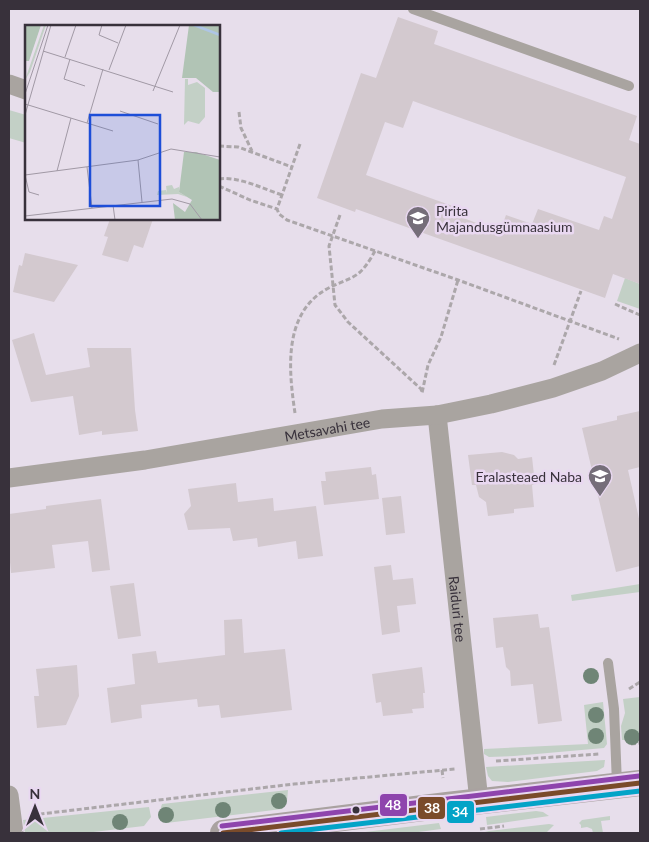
<svg xmlns="http://www.w3.org/2000/svg" width="649" height="842" font-family="Lato,sans-serif">
  <style>
    .green { fill: #c3d0c6 }
    .building { fill: #d3c9cf; fill-rule: evenodd }
    .lines { fill: none; stroke-linecap: round; stroke-linejoin: round }
    .path { stroke: #aca7aa; stroke-width: 3; stroke-dasharray: 5 2.5; stroke-linecap: butt }
    .service { stroke: #a9a4a0; stroke-width: 10 }
    .minor { stroke: #a9a4a0; stroke-width: 19 }
    .secondary { stroke: #a9a2a0; stroke-width: 26 }
    .bus-1-casing { stroke: #e9d8f1; stroke-width: 9 }
    .bus-2-casing { stroke: #e9d8f1; stroke-width: 9 }
    .bus-3-casing { stroke: #e9d8f1; stroke-width: 9 }
    .bus-1 { stroke: #7a4b2a; stroke-width: 5 }
    .bus-2 { stroke: #03a3c7; stroke-width: 5 }
    .bus-3 { stroke: #8e44ad; stroke-width: 5 }
    .tree { fill: #6f8576 }
    .bus-dot { fill: #38313b; stroke: #e9d8f1; stroke-width: 2 }
    .labels { text-anchor: middle; dominant-baseline: central; stroke-width: 5; stroke-linejoin: round; paint-order: stroke }
    .poi-label { font-size: 14px; fill: #38313b; stroke: #e9d8f1; text-anchor: start }
    .street-label { font-size: 14px; fill: #38313b; stroke: #e9d8f1 }
    .inset-river { fill: none; stroke: #aec5e5; stroke-width: 2.5 }
    .inset-road { fill: none; stroke: #a199a5; stroke-width: 1 }
    .view { fill: #1d4ed8; fill-opacity: 0.15; stroke: #1d4ed8; stroke-width: 2.5 }
    .inset-edge { fill: none; stroke: #38313b; stroke-width: 2.5 }
    .line-badge { stroke: #e9d8f1; stroke-width: 2 }
    .badge-label { font-size: 14px; text-anchor: middle; font-weight: bold; fill: #fff }
  </style>
  <rect width="100%" height="100%" fill="#e7deeb"/>
  <g class="green">
    <path d="M9 110 26 115V143L9 138Z"/>
    <path d="M625 278 640 284V309L617 301Z"/>
    <path d="M640 584V592L572 601 571 595Z"/>
    <path d="M640 697V739L622 740 621 726 625 713 623 699Z"/>
    <path d="M603 702 607 744 604 748 514 756 489 757 484 754V749L588 744 584 705Z"/>
    <path d="M605 760 604 767 597 771 508 782 492 781 488 776 486 767Z"/>
    <path d="M288 790 287 801 282 809 166 823C161 818 159 811 162 804Z"/>
    <path d="M149 807 151 817 144 826 85 833H25L23 820Z"/>
    <path d="M536 811 543 812 549 816 487 825 486 817Z"/>
    <path d="M610 816V820L601 821 603 833H593L592 829 587 827 581 828V825L579 823 582 820Z"/>
    <path d="M439 823 441 829 411 833H357Z"/>
    <path d="M549 824 554 825 546 833H481L489 831Z"/>
  </g>
  <g class="building">
    <path d="M398 17 438 31 434 44 637 116 629 140 640 144V284L613 274 605 298 356 209 355 212 317 198 361 73 376 78ZM413 101 626 177 612 219 604 216 599 230 538 209 532 224 506 215 500 232 458 216 461 209 366 175 385 122 403 128Z"/>
    <path d="M110 219H153L143 248 134 245 128 262 102 255 108 237 104 236Z"/>
    <path d="M25 253 78 265 54 302 13 292 19 265 22 266Z"/>
    <path d="M34 333 46 375 90 367 87 348H131L135 410 138 431 102 435V431L79 435 73 396 31 402 12 340Z"/>
    <path d="M640 411V467L628 470 640 523V566L616 572 582 428 617 420V416Z"/>
    <path d="M502 452 514 455 518 459 532 457 535 484 532 485 534 507 514 509V513L488 516 486 502 479 497 476 485H472L468 455Z"/>
    <path d="M371 467 372 475 376 474 379 499 324 505 321 481H326L325 472Z"/>
    <path d="M236 483 238 502 273 498 274 511 316 506 323 556 298 559 296 541 258 547 257 538 233 541 230 528 188 530 184 514 191 506 188 489Z"/>
    <path d="M401 496 405 533 386 535 382 498Z"/>
    <path d="M101 499 110 570 92 572 88 541 52 545 55 568 11 573 9 551V514L46 509V506Z"/>
    <path d="M391 565 393 580 413 578 416 604 397 606 400 632 382 635 374 567Z"/>
    <path d="M134 583 141 636 118 639 110 586Z"/>
    <path d="M538 614 540 628 549 627 562 721 538 724 533 684 511 686 510 671 506 667 503 647 496 648 493 618Z"/>
    <path d="M242 619 244 653 285 649 292 710 221 718 219 705 198 707 197 699 141 705 142 718 111 723 107 688 135 684 132 654 156 651 158 663 225 655 224 620Z"/>
    <path d="M77 665 79 696 66 725 37 728 34 696H39L36 669Z"/>
    <path d="M422 667 425 693H423L424 708 412 709 413 713 383 716 381 702 376 703 372 674Z"/>
  </g>
  <g class="lines">
    <g class="path">
      <path d="M239 112 241 128 252 151"/>
      <path d="M300 144 277 209 279 214 287 220 458 280 619 339"/>
      <path d="M219 146 238 147 292 167"/>
      <path d="M219 179C238 176 264 189 282 195"/>
      <path d="M219 186 250 200 277 209"/>
      <path d="M340 215 329 246 335 305 348 322 421 389 422 393 428 365 441 337 458 280"/>
      <path d="M615 304 640 315"/>
      <path d="M554 365 581 291"/>
      <path d="M295 413C289 373 283 318 322 292 333 284 349 281 359 273 366 267 371 258 375 251"/>
      <path d="M629 689 640 682"/>
      <path d="M631 744 640 743"/>
      <path d="M496 761 599 754"/>
      <path d="M442 770 443 778"/>
      <path d="M32 815 294 784 455 769"/>
      <path d="M480 829 504 826"/>
    </g>
    <g class="service">
      <path d="M413 9 629 86"/>
      <path d="M608 663 614 709 617 784"/>
    </g>
    <g class="minor">
      <path d="M9 84 26 90"/>
      <path id="s1" d="M437 415 479 801"/>
      <path id="s2" d="M9 478 145 460 382 419 437 415 491 404 553 388 602 371 640 353"/>
      <path d="M9 795 14 833"/>
    </g>
    <path class="secondary" d="M223 833 447 805 640 783"/>
    <g class="bus-1-casing">
      <path id="bus-1" d="M223 833 640 783"/>
    </g>
    <g class="bus-2-casing">
      <path id="bus-2" d="M281 833 640 791"/>
    </g>
    <g class="bus-3-casing">
      <path id="bus-3" d="M222 826 639 776"/>
    </g>
    <use href="#bus-1" class="bus-1"/>
    <use href="#bus-2" class="bus-2"/>
    <use href="#bus-3" class="bus-3"/>
  </g>
  <g class="tree">
    <circle cx="591" cy="676" r="8"/>
    <circle cx="596" cy="715" r="8"/>
    <circle cx="596" cy="736" r="8"/>
    <circle cx="632" cy="737" r="8"/>
    <circle cx="279" cy="801" r="8"/>
    <circle cx="223" cy="810" r="8"/>
    <circle cx="166" cy="815" r="8"/>
    <circle cx="120" cy="822" r="8"/>
  </g>
  <defs>
    <g id="school-pin" transform="scale(1.25)"><path d="M0 17L-7.5 6A9.5 9.5 0 1 1 7.5 6Z" fill="#756e79" stroke="#e9d8f1"/><path d="M0-5L7-2L0 1L-7-2ZM-4 1L0 2.5L4 1V4Q0 6-4 4Z" fill="#fff"/></g>
  </defs>
  <g fill-rule="evenodd">
    <use href="#school-pin" x="418" y="218"/>
    <use href="#school-pin" x="600" y="476"/>
  </g>
  <circle class="bus-dot" cx="356" cy="810" r="4.5"/>
  <g class="labels">
    <g class="poi-label">
      <text x="436" y="210">Pirita<tspan x="436" dy="16">Majandusgümnaasium</tspan></text>
      <text x="582" y="476" text-anchor="end">Eralasteaed Naba</text>
    </g>
    <g class="street-label">
      <text stroke="none"><textPath href="#s2" startOffset="322">Metsavahi tee</textPath></text>
      <text stroke="none"><textPath href="#s1" startOffset="195">Raiduri tee</textPath></text>
    </g>
  </g>
  <g transform="translate(25 25)">
    <rect width="195" height="195" fill="#e7deeb"/>
    <path d="M19 0H21L5 47 0 55ZM160 54H163V60L172 57 180 63V92L174 99 163 96 159 100ZM147 160 149 164 154 162V167L162 172 153 169 132 170 133 166 141 165 142 168 141 161Z" fill="#c3d0c6"/>
    <path d="M0 0H16L4 36H0ZM164 0H195V67H188L171 53H157ZM159 127H171L195 135V195H150L148 178 160 187 167 175 154 167Z" fill="#b1c4b5"/>
    <path class="inset-river" d="M169 0 195 10"/>
    <path class="inset-road" d="M77 0 74 10 93 18M18 26 148 67M40 32 51 0M45 34 39 54 60 61M84 45 101 0M128 66 155 0M0 69 23 0M0 79 88 106M95 86 133 99M0 90 26 0M62 98 78 44M113 135 117 177M62 142 67 183M32 146 46 93M0 150 113 135 146 124 195 132M0 150 4 167 14 170M88 180 90 195M0 191 147 174 165 179 177 195"/>
    <path class="view" d="M65 90H135V181H65Z"/>
    <rect width="195" height="195" class="inset-edge"/>
  </g>
  <g class="line-badge">
    <rect x="379" y="793" width="29" height="24" rx="5" fill="#8e44ad"/>
    <rect x="417" y="796" width="29" height="24" rx="5" fill="#7a4b2a"/>
    <rect x="446" y="800" width="29" height="24" rx="5" fill="#03a3c7"/>
  </g>
  <g class="badge-label">
    <text x="393" y="810">48</text>
    <text x="432" y="813">38</text>
    <text x="460" y="817">34</text>
  </g>
  <rect width="649" height="842" fill="none" stroke="#38313b" stroke-width="20"/>
  <g transform="translate(35 807)" stroke="#e9d8f1" stroke-width="4" paint-order="stroke">
  <path d="M0-4L9 19L0 12L-9 19Z" fill="#38313b"/>
  <text y="-8" font-size="14" font-weight="bold" text-anchor="middle" fill="#38313b">N</text>
  </g>
</svg>
